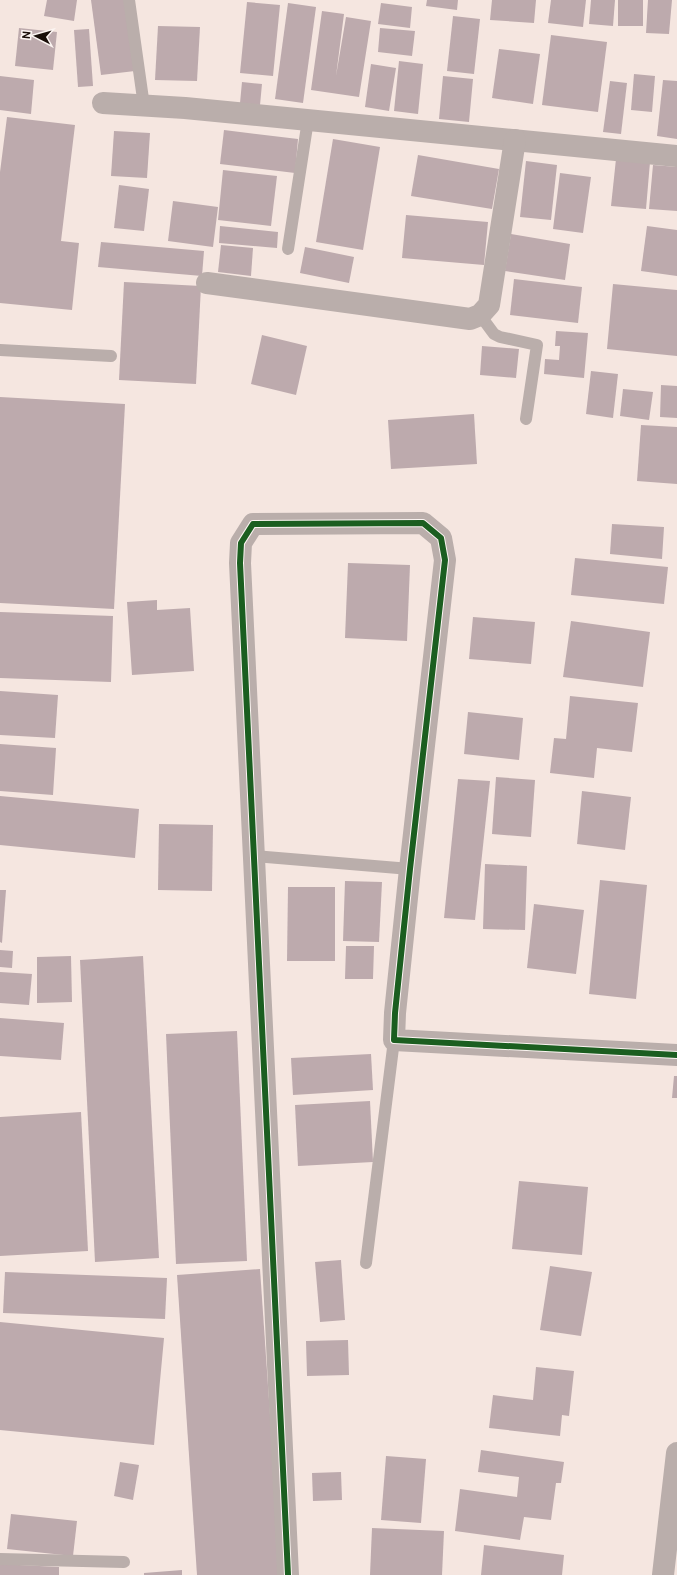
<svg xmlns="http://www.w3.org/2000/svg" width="677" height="1575" font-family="Roboto,sans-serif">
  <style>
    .building { fill: #bdaaad }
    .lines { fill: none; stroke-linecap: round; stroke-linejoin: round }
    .lane { stroke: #baaeab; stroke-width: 12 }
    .street { stroke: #baaeab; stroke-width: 22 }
    .cycleway-casing { stroke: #fcf5f2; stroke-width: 8 }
    .cycleway { stroke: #1b5e20; stroke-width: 6 }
  </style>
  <rect width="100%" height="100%" fill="#f5e6e0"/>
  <g class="building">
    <path d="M47 0H77L74 21 44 16Z"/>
    <path d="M91 0H125L135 71 101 75Z"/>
    <path d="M427 0H458L457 10 426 6Z"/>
    <path d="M492 0H536L534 23 490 20Z"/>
    <path d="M551 0H586L583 27 548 23Z"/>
    <path d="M591 0H615L613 26 589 24Z"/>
    <rect x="618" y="0" width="25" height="26"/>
    <path d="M648 0H672L669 34 646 33Z"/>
    <path d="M247 2 280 5 273 76 240 73Z"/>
    <path d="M288 3 316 7 303 103 275 99Z"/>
    <path d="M381 3 412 7 410 28 378 24Z"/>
    <path d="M322 11 344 14 336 76 346 17 371 21 359 97 311 90Z"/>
    <path d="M453 16 480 19 474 74 447 71Z"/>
    <path d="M158 26 200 27 197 81 155 80Z"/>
    <path d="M19 28 57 32 53 70 15 66Z"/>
    <path d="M380 28 415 31 412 56 378 52Z"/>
    <path d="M89 29 93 86 78 87 74 30Z"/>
    <path d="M551 35 607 42 598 112 542 105Z"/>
    <path d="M499 49 540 54 533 104 492 98Z"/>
    <path d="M399 61 423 64 418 114 394 111Z"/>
    <path d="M371 64 396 68 389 111 365 107Z"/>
    <path d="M634 74 655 76 652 112 631 110Z"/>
    <path d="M0 76 34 80 31 114 0 110Z"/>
    <path d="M443 76 473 79 469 122 439 119Z"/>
    <path d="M663 80 677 81V139L657 136Z"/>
    <path d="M610 81 627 83 621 134 603 132Z"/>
    <path d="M242 82 262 84 260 105 240 103Z"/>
    <path d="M7 117 75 125 61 241 79 243 72 310 0 303V172Z"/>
    <path d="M224 130 298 139 295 173 220 164Z"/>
    <path d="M114 131 150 133 147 178 111 176Z"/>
    <path d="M333 139 380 147 363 250 316 242Z"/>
    <path d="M418 155 499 169 492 209 411 196Z"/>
    <path d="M616 159 650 162 646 209 611 206Z"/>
    <path d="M526 161 557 165 551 220 520 217Z"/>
    <path d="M653 165 677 167V211L649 209Z"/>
    <path d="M223 170 277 176 271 226 218 220Z"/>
    <path d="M560 173 591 177 583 233 553 229Z"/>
    <path d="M119 185 149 189 144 231 114 228Z"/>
    <path d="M173 201 218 207 213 247 168 241Z"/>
    <path d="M406 215 488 222 484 265 402 258Z"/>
    <path d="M220 226 278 232 277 248 219 243Z"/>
    <path d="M647 226 677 230V276L641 271Z"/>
    <path d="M511 234 570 244 565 280 505 271Z"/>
    <path d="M101 242 204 251 202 276 98 267Z"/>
    <path d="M221 245 253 248 251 276 218 272Z"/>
    <path d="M305 247 354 257 349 283 300 273Z"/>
    <path d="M514 279 582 287 578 323 510 315Z"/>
    <path d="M124 282 201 286 196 384 119 380Z"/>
    <path d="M613 284 677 290V356L607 349Z"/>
    <path d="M556 331 588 333 584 378 544 374 545 359 559 360 560 346H555Z"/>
    <path d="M262 335 307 346 296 395 251 384Z"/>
    <path d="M482 346 519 349 516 378 480 375Z"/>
    <path d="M591 371 618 374 613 418 586 414Z"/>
    <path d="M661 385 677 386V418L660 417Z"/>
    <path d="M623 389 653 392 649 420 620 416Z"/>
    <path d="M0 397 125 404 114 609 0 603Z"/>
    <path d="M474 414 477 464 391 469 388 420Z"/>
    <path d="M641 425 677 427V484L637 481Z"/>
    <path d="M612 524 664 527 662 559 610 554Z"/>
    <path d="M575 558 668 567 664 604 571 595Z"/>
    <path d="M348 563 410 565 407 641 345 638Z"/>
    <path d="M157 600V610L190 608 194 671 132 675 127 602Z"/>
    <path d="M0 612 113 616 111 682 0 678Z"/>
    <path d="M473 617 535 622 531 664 469 659Z"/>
    <path d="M571 621 650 632 643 687 563 677Z"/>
    <path d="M0 691 58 695 55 738 0 735Z"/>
    <path d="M570 696 638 703 632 752 597 748 594 778 550 773 554 738 566 739Z"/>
    <path d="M468 712 523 718 519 760 464 754Z"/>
    <path d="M0 744 56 748 53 795 0 791Z"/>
    <path d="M496 777 535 780 531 837 492 834Z"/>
    <path d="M458 779 490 781 475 920 444 918Z"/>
    <path d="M582 791 631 797 625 850 577 844Z"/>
    <path d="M0 796 139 809 135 858 0 845Z"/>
    <path d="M159 824 213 825 212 891 158 890Z"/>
    <path d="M485 864 527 866 525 930 483 929Z"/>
    <path d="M600 880 647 885 636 999 589 994Z"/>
    <path d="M345 881 382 882 379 942 343 941Z"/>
    <path d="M288 887H335V961H287Z"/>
    <path d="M0 890H6L2 943 0 942Z"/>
    <path d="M534 904 584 910 576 974 527 968Z"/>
    <path d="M346 946H374L373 979H345Z"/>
    <path d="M0 950 13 951 12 968 0 967Z"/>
    <path d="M71 956 72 1002 37 1003V957Z"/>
    <path d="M143 956 159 1258 95 1262 80 960Z"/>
    <path d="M0 972 32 974 29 1005 0 1003Z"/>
    <path d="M0 1018 64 1023 61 1060 0 1056Z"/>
    <path d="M237 1031 247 1261 176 1264 166 1034Z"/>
    <path d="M371 1054 373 1090 293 1095 291 1058Z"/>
    <path d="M674 1076H677V1098H672Z"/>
    <path d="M370 1101 373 1162 298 1166 295 1105Z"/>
    <path d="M81 1112 88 1251 0 1256V1117Z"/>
    <path d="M519 1181 588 1187 582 1255 512 1249Z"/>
    <path d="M341 1260 345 1320 320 1322 315 1262Z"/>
    <path d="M550 1266 592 1272 581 1336 540 1330Z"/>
    <path d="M260 1269 281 1575H197L177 1275Z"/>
    <path d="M5 1272 167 1278 165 1319 3 1313Z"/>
    <path d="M0 1322 164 1338 154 1445 0 1430Z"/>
    <path d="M348 1340 349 1375 307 1376 306 1341Z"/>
    <path d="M536 1367 574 1371 569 1416 562 1415 560 1436 489 1428 493 1395 533 1400Z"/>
    <path d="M481 1450 564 1462 561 1483H556L551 1520 524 1517 520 1540 455 1531 460 1489 517 1497 519 1477 478 1472Z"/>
    <path d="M386 1456 426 1459 421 1523 381 1520Z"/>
    <path d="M120 1462 139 1465 133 1500 114 1496Z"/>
    <path d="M341 1472 342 1500 313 1501 312 1473Z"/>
    <path d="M11 1514 77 1521 73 1556 7 1549Z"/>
    <path d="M372 1528 444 1531 442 1575H370Z"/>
    <path d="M484 1545 564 1555 562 1575H481Z"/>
    <path d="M0 1564 59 1567V1575H0Z"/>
    <path d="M182 1570V1575H144V1573Z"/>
  </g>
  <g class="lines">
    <g class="lane">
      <path d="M129 0 144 106"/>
      <path d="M288 249 308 120"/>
      <path d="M480 315 494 334 500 337 537 345 526 419"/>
      <path d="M0 350 111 356"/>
      <path d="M254 856 410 869"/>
      <path d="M366 1263 394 1040"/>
      <path d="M0 1559 124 1562"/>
    </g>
    <g class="street">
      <path d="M103 103 185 108 677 156"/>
      <path d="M207 283 470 319 480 315 489 305 515 140"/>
      <path d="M288 1575 240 563 241 543 253 524 423 523 441 538 445 560 410 869 395 1013 394 1040 677 1055"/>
      <path d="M663 1575 677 1453"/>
    </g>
    <g class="cycleway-casing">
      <path id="cycleway" d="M288 1575 240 563 241 543 253 524 423 523 441 538 445 560 410 869 395 1013 394 1040 677 1055"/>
    </g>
    <use href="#cycleway" class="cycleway"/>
  </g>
  <g transform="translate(36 36) rotate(276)" stroke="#fcf5f2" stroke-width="3" paint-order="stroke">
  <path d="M0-3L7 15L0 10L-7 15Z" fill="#190e09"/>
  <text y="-6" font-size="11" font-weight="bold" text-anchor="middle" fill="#190e09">N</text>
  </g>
</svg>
